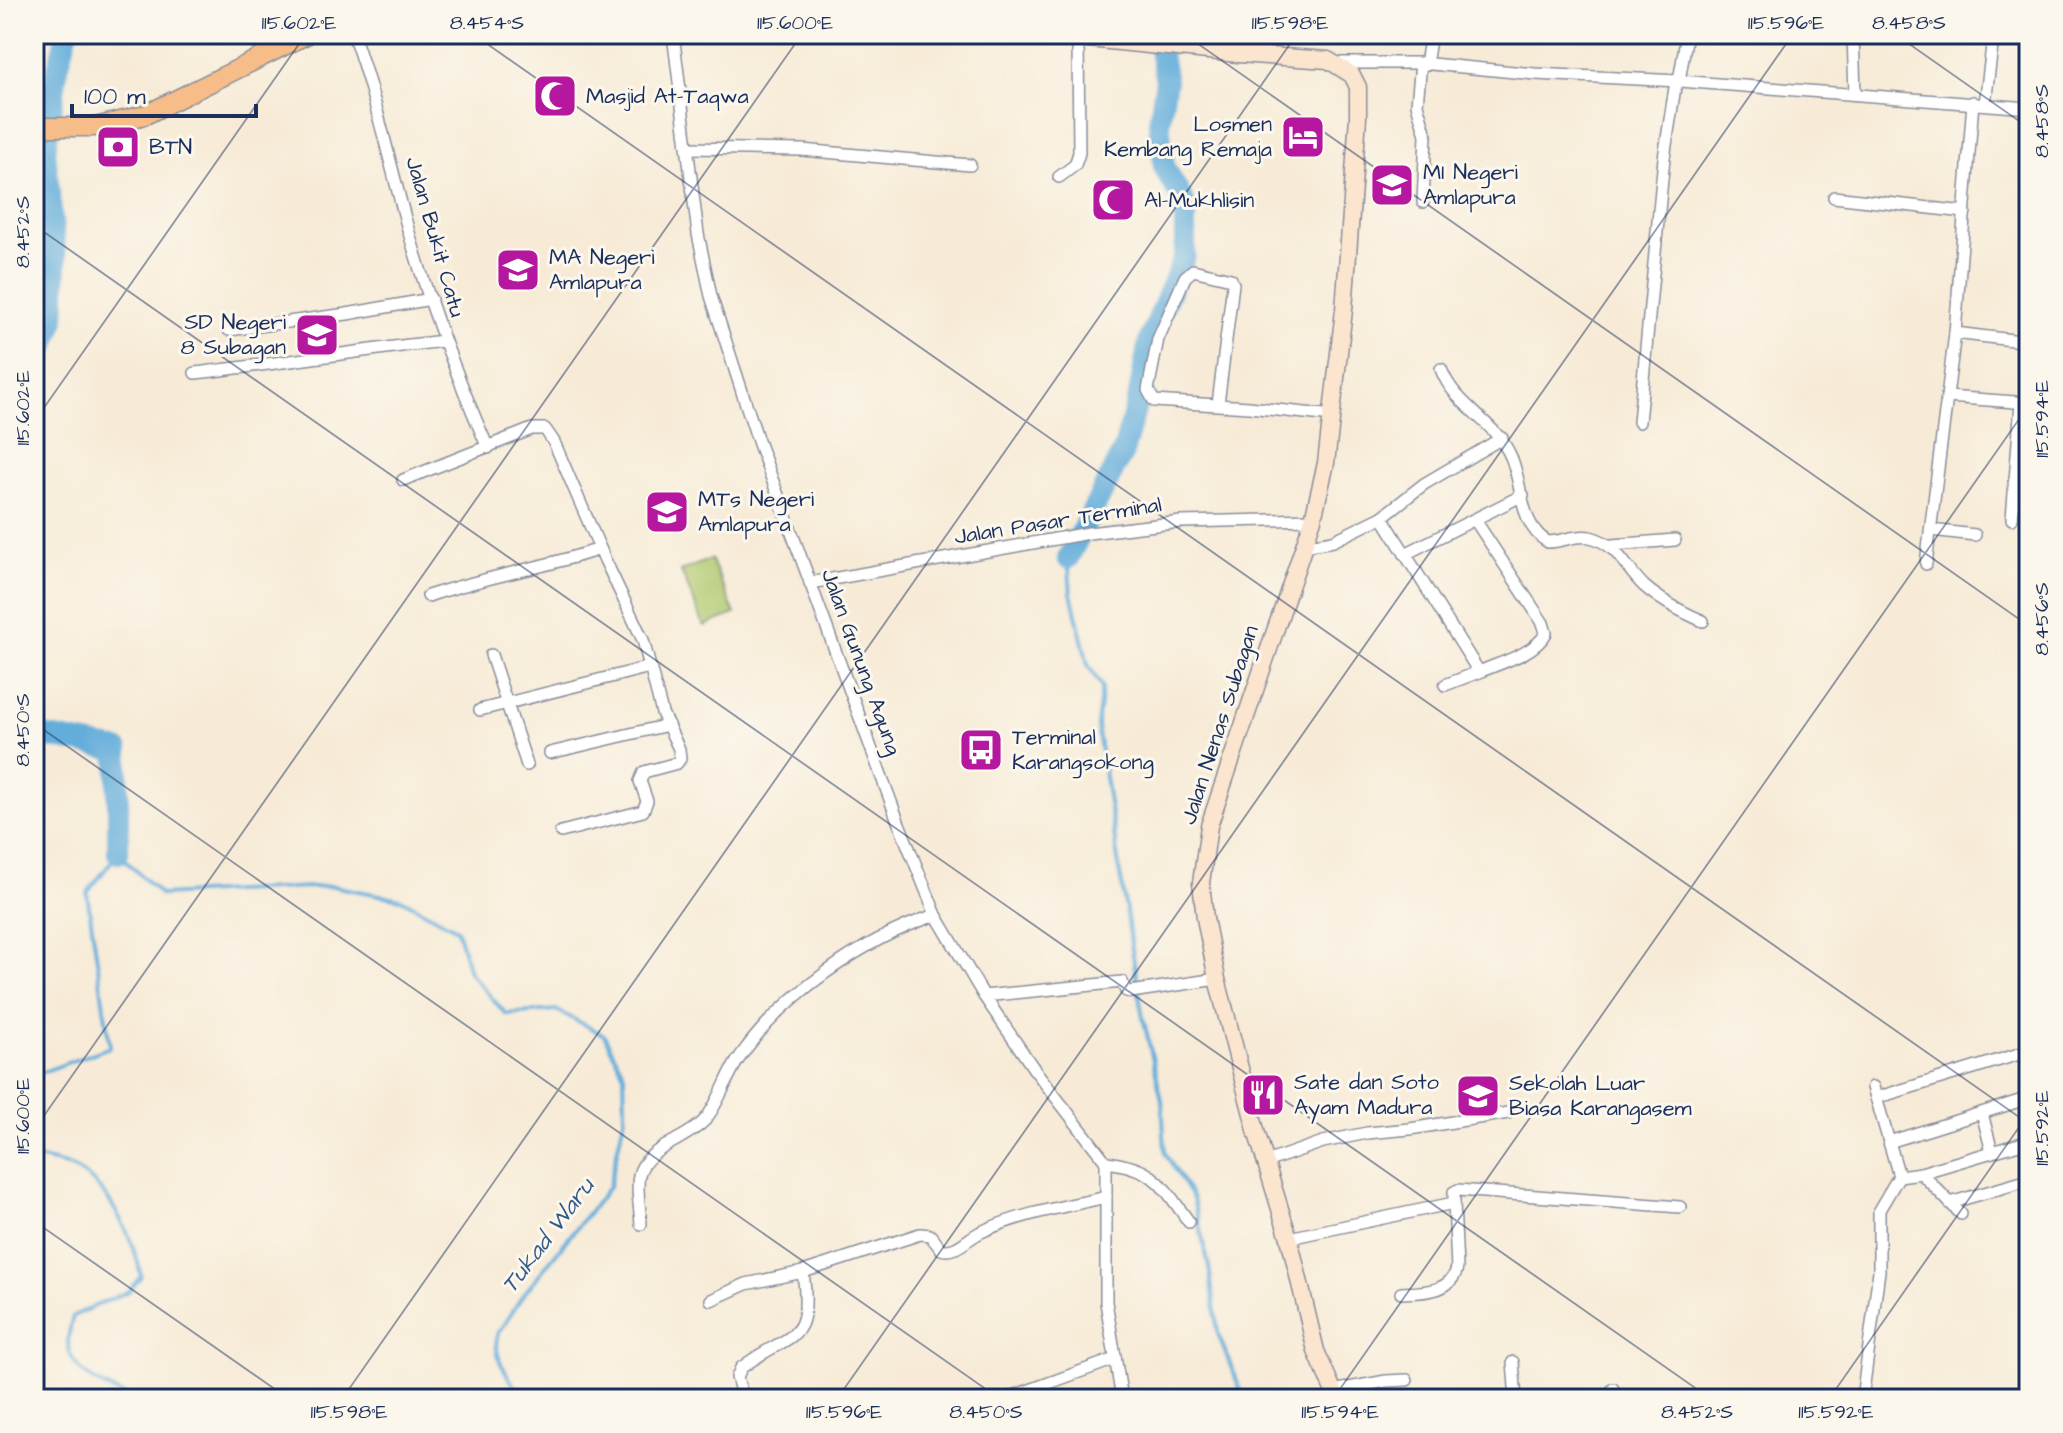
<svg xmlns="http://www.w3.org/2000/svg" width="2063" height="1433" font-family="'Architects Daughter',sans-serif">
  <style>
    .green { fill: #adc66b; stroke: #647a64; stroke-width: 2 }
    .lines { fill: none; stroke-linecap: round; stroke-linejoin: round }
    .stream { stroke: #63addb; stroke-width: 4 }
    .river { stroke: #63addb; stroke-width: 22 }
    .minor-casing { stroke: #898d9a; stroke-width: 14 }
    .secondary-casing { stroke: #898d9a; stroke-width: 19 }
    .trunk-casing { stroke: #898d9a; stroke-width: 21 }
    .minor { stroke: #fff; stroke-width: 11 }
    .secondary { stroke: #fce5cf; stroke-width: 16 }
    .trunk { stroke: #f7bd88; stroke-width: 18 }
    .ticks { fill: none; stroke: #1b2f5e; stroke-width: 2; stroke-opacity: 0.45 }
    .labels { text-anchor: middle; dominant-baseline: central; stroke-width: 6; stroke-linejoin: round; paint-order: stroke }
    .poi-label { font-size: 22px; fill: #1b2f5e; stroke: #fbf7ec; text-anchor: start }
    .street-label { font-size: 22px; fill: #1b2f5e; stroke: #fbf7ec }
    .water-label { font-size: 24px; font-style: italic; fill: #345b8a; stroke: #fbf7ec }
    .neatline { fill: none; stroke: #1b2f5e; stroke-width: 3 }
    .ticks-label { font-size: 20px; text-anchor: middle; fill: #1b2f5e }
  </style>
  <rect width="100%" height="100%" fill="#fbf7ec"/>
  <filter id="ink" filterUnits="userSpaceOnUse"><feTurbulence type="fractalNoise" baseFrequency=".0125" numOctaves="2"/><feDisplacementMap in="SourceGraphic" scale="16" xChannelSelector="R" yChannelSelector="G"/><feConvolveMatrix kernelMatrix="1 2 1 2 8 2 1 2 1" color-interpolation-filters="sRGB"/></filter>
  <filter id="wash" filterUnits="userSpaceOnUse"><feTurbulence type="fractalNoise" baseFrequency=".006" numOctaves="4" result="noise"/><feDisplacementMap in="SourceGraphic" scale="32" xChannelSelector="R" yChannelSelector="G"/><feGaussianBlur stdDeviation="1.8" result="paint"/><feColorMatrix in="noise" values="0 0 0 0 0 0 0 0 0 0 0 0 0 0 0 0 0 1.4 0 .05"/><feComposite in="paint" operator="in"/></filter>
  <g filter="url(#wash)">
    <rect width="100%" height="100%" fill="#f7ebd7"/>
    <path class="green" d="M711 559 735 614 704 626 681 571Z"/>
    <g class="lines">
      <g class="stream">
        <path d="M1068 558 1071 593 1088 665 1102 687 1097 726 1142 1013 1162 1100 1165 1153 1193 1199 1209 1266 1218 1334 1244 1399"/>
        <path d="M34 1079 40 1073 110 1047 87 893 118 853 161 895 332 886 401 899 457 929 469 972 506 1014 556 1010 604 1035 624 1074 625 1116 609 1187 523 1295 498 1333 496 1345 500 1362 522 1399"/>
        <path d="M34 1157C50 1162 68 1163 82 1173 112 1193 135 1242 141 1276L129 1291 73 1316C71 1324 68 1334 68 1342 69 1374 109 1390 134 1399"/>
      </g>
      <g class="river">
        <path d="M34 373 54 322 56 262 45 152 57 71 67 34"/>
        <path d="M1068 558 1123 452 1139 395 1149 341 1185 255V204L1164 167 1159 123 1166 81 1157 34"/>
        <path d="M34 734 118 750V853"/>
      </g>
    </g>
  </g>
  <g filter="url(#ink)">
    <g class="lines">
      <g class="minor-casing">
        <g id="minor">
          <path d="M353 34C376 98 390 164 408 229 429 304 457 377 488 448"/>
          <path d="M673 34 698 234 711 296 758 441 898 821 936 915 984 996 1034 1069 1106 1162"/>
          <path d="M1853 34 1855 94"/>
          <path d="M1238 54 1239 34"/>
          <path d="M1336 63H1421L1535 74 1679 81 1687 34"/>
          <path d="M1421 63 1417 104 1426 135 1423 202"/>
          <path d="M1426 64 1431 34"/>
          <path d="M1679 81 2029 108"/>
          <path d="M1985 104 1993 38"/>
          <path d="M689 148 802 150 970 165"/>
          <path d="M1059 177 1075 165 1079 153 1078 39"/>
          <path d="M1834 197 1965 212"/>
          <path d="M229 330 347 314 431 299"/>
          <path d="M1955 333 2029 342"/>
          <path d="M1441 369C1455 407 1496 421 1511 457 1523 484 1519 526 1548 542 1563 542 1575 534 1590 537 1617 543 1625 568 1644 586 1661 601 1682 612 1703 621"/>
          <path d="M195 373C278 364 361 350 444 341"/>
          <path d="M1947 397 2029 403"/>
          <path d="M1218 404 1233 284 1231 279 1193 270 1185 277 1158 339 1148 390 1154 401 1249 407 1333 416"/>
          <path d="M1639 422 1664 158 1676 81"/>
          <path d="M403 480 532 429H545L554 442 605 560 643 640 662 713 679 749 680 759 677 763 644 772 640 781 647 801 643 811 561 832"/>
          <path d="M1382 517 1424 484 1502 438"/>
          <path d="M2012 519 2021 403"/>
          <path d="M1475 520 1543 623 1546 633C1535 654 1499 663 1479 672"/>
          <path d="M1931 530 1975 535"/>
          <path d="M1612 545 1675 540"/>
          <path d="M1303 546 1333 541 1382 517 1479 672 1445 685"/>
          <path d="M1405 554 1523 495"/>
          <path d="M1926 564 1955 333 1973 102"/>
          <path d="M810 583 1089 533 1181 522 1313 519"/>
          <path d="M428 596C484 577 543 568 600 549"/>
          <path d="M491 655 527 765"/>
          <path d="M480 710 650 667"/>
          <path d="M550 753 668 725"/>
          <path d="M984 996 1122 982 1126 991 1131 992 1217 979"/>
          <path d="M1876 1098 2029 1051"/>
          <path d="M1982 1113 1992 1152"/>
          <path d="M1889 1142 2029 1098"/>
          <path d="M1106 1162V1302L1122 1399"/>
          <path d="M1106 1162C1156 1168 1162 1185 1189 1222"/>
          <path d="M1266 1162 1323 1142 1367 1133 1410 1129 1508 1113"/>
          <path d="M1921 1173 2029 1141"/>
          <path d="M1899 1176 1921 1173 1961 1214"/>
          <path d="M1950 1203 2029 1180"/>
          <path d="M641 1224C640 1208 636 1190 639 1175 645 1148 685 1141 704 1121 720 1103 726 1076 740 1057 783 995 865 938 936 915"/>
          <path d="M1289 1238 1449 1204 1454 1203V1192L1458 1190 1680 1207"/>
          <path d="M1401 1293C1423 1292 1451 1293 1457 1268L1454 1203"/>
          <path d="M711 1300 746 1284 803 1272 920 1234 930 1235 941 1249C955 1254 967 1239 979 1233 1018 1214 1064 1207 1106 1197"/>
          <path d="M1513 1362 1516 1399"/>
          <path d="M1333 1391 1386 1381 1407 1380"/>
          <path d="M743 1399 737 1377 741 1368C791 1330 813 1346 803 1272"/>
          <path d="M1005 1399 1115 1359"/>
          <path d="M1612 1399 1613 1389"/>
          <path d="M1862 1399 1879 1271V1210L1899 1176 1873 1087"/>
        </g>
      </g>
      <g class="secondary-casing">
        <path id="secondary" d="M1039 34 1238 54 1328 60 1352 75 1358 87V117L1344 310 1326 463 1313 519 1209 826 1201 883 1205 918 1217 979 1257 1134 1289 1238 1316 1351 1337 1399"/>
      </g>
      <g class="trunk-casing">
        <path id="trunk" d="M36 127H95L145 115 308 34"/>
      </g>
      <use href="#minor" class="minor"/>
      <use href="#secondary" class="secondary"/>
      <use href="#trunk" class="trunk"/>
    </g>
  </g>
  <path class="ticks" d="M473 34 2029 1124M1184 34 2029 626M1895 34 2029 128M34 225 1711 1399M34 422 306 34M34 723 1000 1399M34 1130 802 34M34 1221 289 1399M342 1399 1297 34M837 1399 1793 34M1333 1399 2029 405M1829 1399 2029 1113"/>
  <defs>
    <g id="mosque-square" transform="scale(2.3)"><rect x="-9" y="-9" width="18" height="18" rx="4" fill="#b5179e" stroke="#fbf7ec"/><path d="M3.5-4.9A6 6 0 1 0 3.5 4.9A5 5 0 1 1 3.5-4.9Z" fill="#fff"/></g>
    <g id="hotel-square" transform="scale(2.3)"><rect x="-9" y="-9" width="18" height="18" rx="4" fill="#b5179e" stroke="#fbf7ec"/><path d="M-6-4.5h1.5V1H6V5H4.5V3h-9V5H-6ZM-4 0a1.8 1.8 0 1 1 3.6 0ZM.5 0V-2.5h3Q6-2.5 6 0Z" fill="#fff"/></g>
    <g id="bank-square" transform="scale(2.3)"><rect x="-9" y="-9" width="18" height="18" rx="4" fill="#b5179e" stroke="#fbf7ec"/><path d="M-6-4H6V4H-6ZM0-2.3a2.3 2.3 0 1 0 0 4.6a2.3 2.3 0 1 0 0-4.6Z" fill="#fff"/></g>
    <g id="school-square" transform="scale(2.3)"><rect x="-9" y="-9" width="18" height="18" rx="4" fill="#b5179e" stroke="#fbf7ec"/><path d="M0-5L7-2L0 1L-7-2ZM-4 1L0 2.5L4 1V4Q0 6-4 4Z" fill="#fff"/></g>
    <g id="bus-square" transform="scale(2.3)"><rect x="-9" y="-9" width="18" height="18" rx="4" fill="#b5179e" stroke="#fbf7ec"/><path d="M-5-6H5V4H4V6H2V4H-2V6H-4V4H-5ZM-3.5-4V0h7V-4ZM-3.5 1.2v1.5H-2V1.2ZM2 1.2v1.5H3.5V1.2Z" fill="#fff"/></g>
    <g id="restaurant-square" transform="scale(2.3)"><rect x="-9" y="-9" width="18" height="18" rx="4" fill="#b5179e" stroke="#fbf7ec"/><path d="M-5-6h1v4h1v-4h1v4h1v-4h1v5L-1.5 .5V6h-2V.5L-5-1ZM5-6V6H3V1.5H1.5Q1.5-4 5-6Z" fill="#fff"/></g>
  </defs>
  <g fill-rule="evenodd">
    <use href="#mosque-square" x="555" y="96"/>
    <use href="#hotel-square" x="1303" y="137"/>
    <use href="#bank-square" x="118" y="147"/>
    <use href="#school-square" x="1392" y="185"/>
    <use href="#mosque-square" x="1113" y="200"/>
    <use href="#school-square" x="518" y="270"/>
    <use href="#school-square" x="317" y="335"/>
    <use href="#school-square" x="667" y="512"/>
    <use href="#bus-square" x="981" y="750"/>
    <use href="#restaurant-square" x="1263" y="1095"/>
    <use href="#school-square" x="1478" y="1096"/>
  </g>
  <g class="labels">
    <g class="poi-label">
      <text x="586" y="96">Masjid At-Taqwa</text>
      <text x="1272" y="124" text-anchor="end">Losmen<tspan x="1272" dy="25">Kembang Remaja</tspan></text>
      <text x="149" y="147">BTN</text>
      <text x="1423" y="172">MI Negeri<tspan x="1423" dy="25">Amlapura</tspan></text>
      <text x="1144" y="200">Al-Mukhlisin</text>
      <text x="549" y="257">MA Negeri<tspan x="549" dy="25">Amlapura</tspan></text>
      <text x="286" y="322" text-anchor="end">SD Negeri<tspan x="286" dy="25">8 Subagan</tspan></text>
      <text x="698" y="499">MTs Negeri<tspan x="698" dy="25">Amlapura</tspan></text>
      <text x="1012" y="737">Terminal<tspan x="1012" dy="25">Karangsokong</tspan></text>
      <text x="1294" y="1082">Sate dan Soto<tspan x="1294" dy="25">Ayam Madura</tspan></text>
      <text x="1509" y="1083">Sekolah Luar<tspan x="1509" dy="25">Biasa Karangasem</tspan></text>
    </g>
    <g class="street-label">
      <text transform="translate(435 237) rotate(74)">Jalan Bukit Catu</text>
      <text transform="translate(1058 521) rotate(-9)">Jalan Pasar Terminal</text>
      <text transform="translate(861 662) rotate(70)">Jalan Gunung Agung</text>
      <text transform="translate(1220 725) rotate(-72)">Jalan Nenas Subagan</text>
    </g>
    <g class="water-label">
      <text transform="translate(548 1236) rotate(-53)">Tukad Waru</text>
    </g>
  </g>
  <rect width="2063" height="1433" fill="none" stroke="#fbf7ec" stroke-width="88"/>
  <path d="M72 104v12h184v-12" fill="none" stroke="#1b2f5e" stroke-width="4"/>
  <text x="84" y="104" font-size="24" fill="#1b2f5e" stroke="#fbf7ec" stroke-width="6" paint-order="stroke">100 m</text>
  <rect x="44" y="44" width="1975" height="1345" class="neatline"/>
  <g class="ticks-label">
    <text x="299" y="29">115.602°E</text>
    <text x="487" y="29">8.454°S</text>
    <text x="795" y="29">115.600°E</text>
    <text x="1290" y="29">115.598°E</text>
    <text x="1786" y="29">115.596°E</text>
    <text x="1909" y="29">8.458°S</text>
    <text transform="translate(2041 121) rotate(-90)" y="7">8.458°S</text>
    <text transform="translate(22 232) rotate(-90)" y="7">8.452°S</text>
    <text transform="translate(22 408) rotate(-90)" y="7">115.602°E</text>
    <text transform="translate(2041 419) rotate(-90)" y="7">115.594°E</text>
    <text transform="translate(2041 619) rotate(-90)" y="7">8.456°S</text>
    <text transform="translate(22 730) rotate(-90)" y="7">8.450°S</text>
    <text transform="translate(22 1116) rotate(-90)" y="7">115.600°E</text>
    <text transform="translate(2041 1128) rotate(-90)" y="7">115.592°E</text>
    <text x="349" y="1418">115.598°E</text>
    <text x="844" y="1418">115.596°E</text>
    <text x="986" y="1418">8.450°S</text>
    <text x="1340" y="1418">115.594°E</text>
    <text x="1697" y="1418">8.452°S</text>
    <text x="1836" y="1418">115.592°E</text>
  </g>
</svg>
